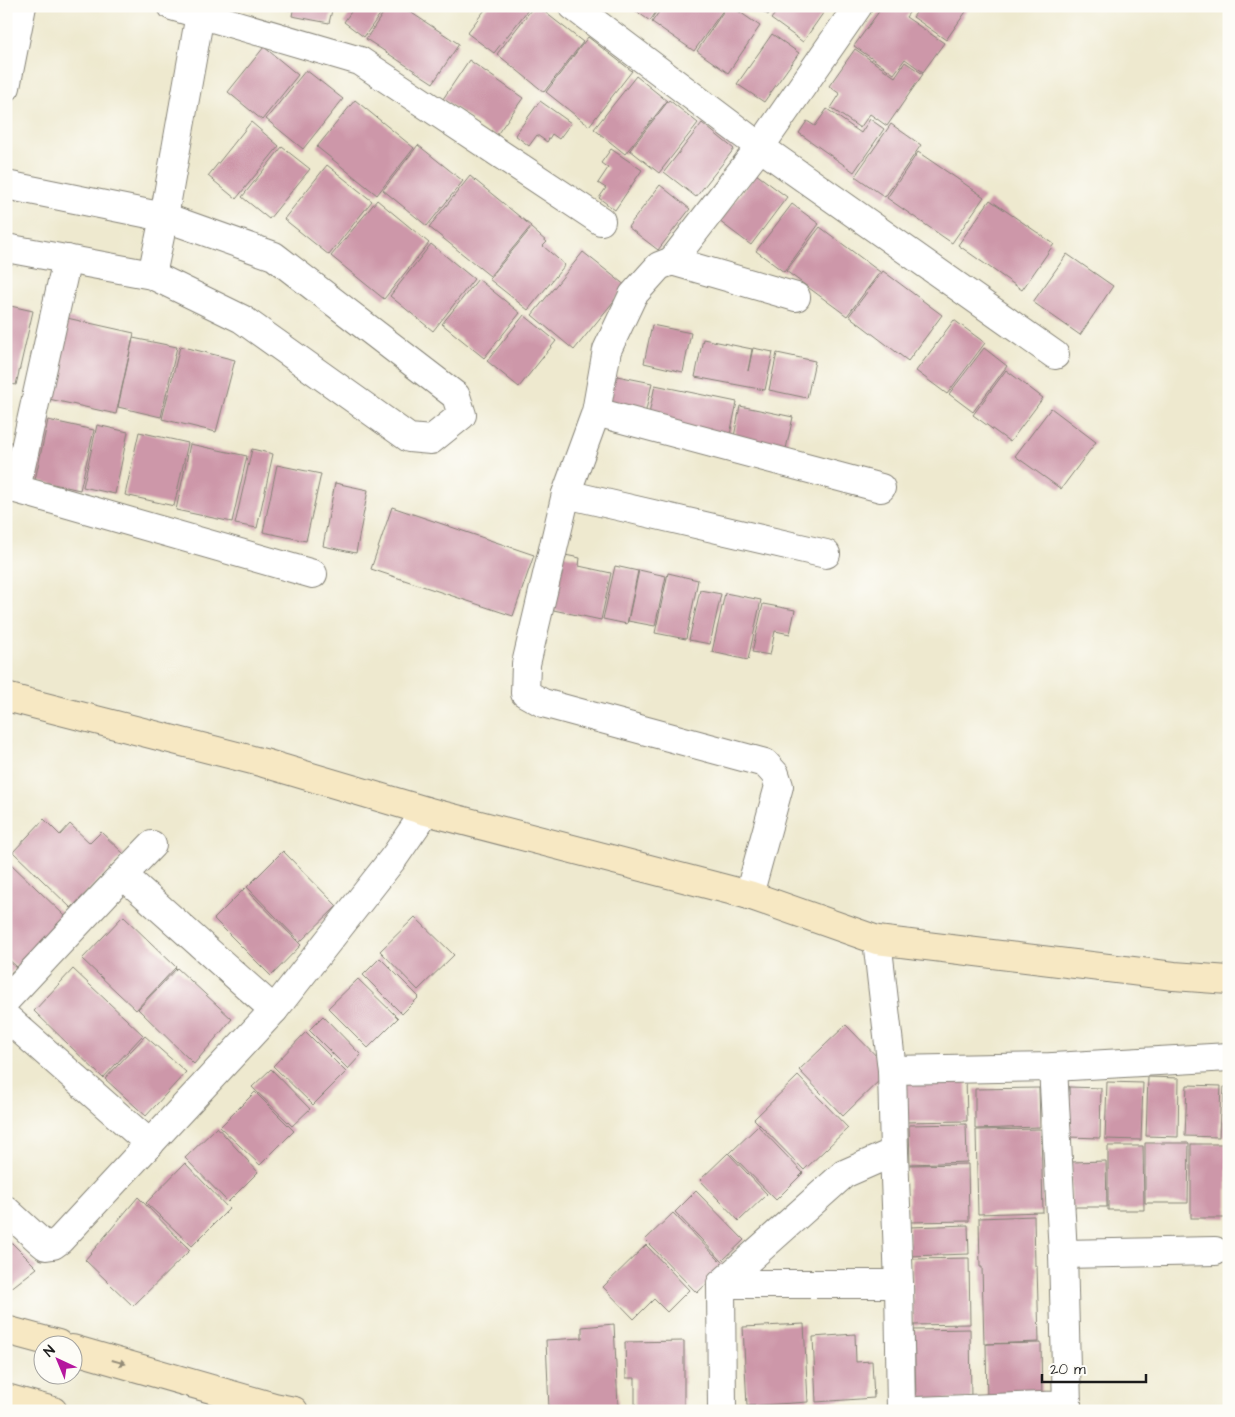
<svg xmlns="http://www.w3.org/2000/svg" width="1235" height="1417" font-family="'Architects Daughter',sans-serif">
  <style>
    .building { fill: #cd97a9 }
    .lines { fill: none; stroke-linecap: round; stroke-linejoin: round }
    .street-casing { stroke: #858276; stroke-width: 30 }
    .secondary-casing { stroke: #858276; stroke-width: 30 }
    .street { stroke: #fff; stroke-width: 28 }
    .secondary { stroke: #f7e8c3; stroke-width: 28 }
    .oneway { fill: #948c78 }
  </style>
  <rect width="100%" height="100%" fill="#fdfcf7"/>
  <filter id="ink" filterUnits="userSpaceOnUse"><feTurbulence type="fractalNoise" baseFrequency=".02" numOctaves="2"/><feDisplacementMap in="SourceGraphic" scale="10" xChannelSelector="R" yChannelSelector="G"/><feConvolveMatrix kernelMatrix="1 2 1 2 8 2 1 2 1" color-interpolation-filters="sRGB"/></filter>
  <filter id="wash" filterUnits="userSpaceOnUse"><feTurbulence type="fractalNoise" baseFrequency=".0096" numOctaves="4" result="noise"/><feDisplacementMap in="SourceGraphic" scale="20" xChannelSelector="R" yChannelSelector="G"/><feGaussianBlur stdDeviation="1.12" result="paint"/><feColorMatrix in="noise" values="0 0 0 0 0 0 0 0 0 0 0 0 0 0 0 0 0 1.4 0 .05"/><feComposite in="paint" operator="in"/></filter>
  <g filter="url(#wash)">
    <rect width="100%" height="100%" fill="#eee9cf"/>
    <g id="blocks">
      <g class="building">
        <path d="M274 6H291L290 10Z"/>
        <path d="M294 6H333L329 23 292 16Z"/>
        <path d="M355 6H386L364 37 344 22Z"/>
        <path d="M388 6H401L459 44 433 83 366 39Z"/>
        <path d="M488 6H531L494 53 467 33Z"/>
        <path d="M534 6H537L583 42 544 92 497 54Z"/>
        <path d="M629 6H660L650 21Z"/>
        <path d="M663 6H726L694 51 652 22Z"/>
        <path d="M727 6H731L760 26 728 73 697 51Z"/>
        <path d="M756 6H775L768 15Z"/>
        <path d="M781 6H828L803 42 771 19Z"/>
        <path d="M883 6H914L906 17 944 43 923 72 905 59 894 74 854 46Z"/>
        <path d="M921 6H970L946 40 913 17Z"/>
        <path d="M772 34 799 53 764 102 737 84Z"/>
        <path d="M588 37 632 71 589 126 546 92Z"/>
        <path d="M264 47 298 75 262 120 228 92Z"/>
        <path d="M855 49 895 77 905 62 923 74 887 126 870 114 860 128 831 108 840 94 829 86Z"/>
        <path d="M469 60 523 98 496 136 443 99Z"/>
        <path d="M306 70 343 99 303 149 266 119Z"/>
        <path d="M636 76 667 101 625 154 594 129Z"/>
        <path d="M355 100 414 148 377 195 317 147Z"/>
        <path d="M669 100 698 123 659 173 630 150Z"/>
        <path d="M540 101 571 123 559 139 552 134 547 142 537 135 529 146 515 135Z"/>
        <path d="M827 109 861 133 870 119 884 129 854 172 799 133 807 121 815 126Z"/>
        <path d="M251 122 279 146 236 199 208 176Z"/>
        <path d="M702 123 734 149 696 197 664 172Z"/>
        <path d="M891 124 921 145 885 197 855 176Z"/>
        <path d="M418 145 463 181 427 226 383 190Z"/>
        <path d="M282 147 310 169 269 219 242 197Z"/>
        <path d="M611 149 642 170 615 210 599 198 606 188 598 183 608 168 601 163Z"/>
        <path d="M918 152 984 197 952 243 887 198Z"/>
        <path d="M327 165 372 201 329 255 284 219Z"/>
        <path d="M756 174 787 197 751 245 719 221Z"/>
        <path d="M470 176 531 226 490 276 429 227Z"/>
        <path d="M660 185 690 209 658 250 628 227Z"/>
        <path d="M377 200 429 243 384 299 331 256Z"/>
        <path d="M990 200 1054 244 1022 290 958 245Z"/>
        <path d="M792 204 819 224 784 272 756 251Z"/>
        <path d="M820 227 880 272 847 316 786 271Z"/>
        <path d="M531 228 547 242 543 246 565 265 528 310 489 279Z"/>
        <path d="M431 244 474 279 433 331 390 296Z"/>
        <path d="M583 252 626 286 574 350 532 315Z"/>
        <path d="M1067 254 1113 286 1080 335 1033 302Z"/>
        <path d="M883 271 942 315 908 361 849 316Z"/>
        <path d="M478 279 520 313 484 358 442 324Z"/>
        <path d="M6 305 33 311 16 385 6 383Z"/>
        <path d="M524 315 556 341 519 387 487 361Z"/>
        <path d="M67 318 134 333 116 414 49 399Z"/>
        <path d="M954 320 985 343 947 394 916 371Z"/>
        <path d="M652 325 691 333 683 372 644 363Z"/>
        <path d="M133 338 177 347 161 417 118 407Z"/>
        <path d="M703 339 752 349 748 371 753 348 773 352 765 390 695 377Z"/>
        <path d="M180 346 235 360 216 432 162 419Z"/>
        <path d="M984 348 1007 366 973 412 949 394Z"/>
        <path d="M777 353 815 361 807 398 769 390Z"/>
        <path d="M1006 370 1043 398 1010 442 973 415Z"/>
        <path d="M607 374 652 383 644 419 600 410Z"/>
        <path d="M655 385 737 402 728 444 647 424Z"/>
        <path d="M6 405 11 406 7 426 6 425Z"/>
        <path d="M740 406 793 417 784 458 732 447Z"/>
        <path d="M1051 408 1096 442 1061 489 1015 456Z"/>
        <path d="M48 420 94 430 80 490 35 480Z"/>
        <path d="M97 425 128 432 115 494 83 487Z"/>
        <path d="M139 432 188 443 174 506 125 495Z"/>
        <path d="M190 444 247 456 232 522 176 510Z"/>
        <path d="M252 449 273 454 257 528 235 524Z"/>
        <path d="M277 465 321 474 306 541 263 532Z"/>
        <path d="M335 483 368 490 356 553 323 546Z"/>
        <path d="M392 507 534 555 513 616 371 569Z"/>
        <path d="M555 553 580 558 579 566 611 573 601 620 544 608Z"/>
        <path d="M615 566 638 571 627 624 603 619Z"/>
        <path d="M639 570 666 576 655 626 628 621Z"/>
        <path d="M668 573 698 580 686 639 655 633Z"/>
        <path d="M700 590 721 594 710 644 689 640Z"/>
        <path d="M725 593 761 600 748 660 712 652Z"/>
        <path d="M763 604 795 610 790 634 775 631 770 655 752 652Z"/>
        <path d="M44 819 60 835 70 824 90 843 101 832 124 854 71 908 13 852Z"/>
        <path d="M283 851 337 906 300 942 247 887Z"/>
        <path d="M9 862 65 916 17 967 6 957V865Z"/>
        <path d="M245 888 301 945 271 976 214 919Z"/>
        <path d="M123 916 176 967 136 1010 82 959Z"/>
        <path d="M415 917 454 955 418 990 380 951Z"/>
        <path d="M380 958 419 997 402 1014 363 975Z"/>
        <path d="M6 959 16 968 6 977Z"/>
        <path d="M177 968 232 1019 194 1064 138 1009Z"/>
        <path d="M73 969 143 1035 103 1078 34 1011Z"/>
        <path d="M358 979 398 1018 368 1048 328 1008Z"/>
        <path d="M323 1016 361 1055 348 1069 309 1030Z"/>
        <path d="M846 1025 890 1070 843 1116 799 1070Z"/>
        <path d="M306 1032 346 1072 313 1105 273 1066Z"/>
        <path d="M145 1036 186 1072 146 1116 105 1079Z"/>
        <path d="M271 1069 310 1109 292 1126 252 1087Z"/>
        <path d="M798 1076 848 1128 804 1170 754 1119Z"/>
        <path d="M966 1076 967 1121 902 1122 901 1077Z"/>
        <path d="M1148 1077 1179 1078 1178 1137 1146 1136Z"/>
        <path d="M1107 1082 1143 1083 1141 1140 1105 1139Z"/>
        <path d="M1187 1085 1221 1086 1219 1137 1185 1136Z"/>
        <path d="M1069 1087 1101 1088 1100 1138 1068 1137Z"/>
        <path d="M1224 1087H1229V1136H1222Z"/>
        <path d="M1039 1088 1040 1127 975 1129V1089Z"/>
        <path d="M255 1092 294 1131 260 1165 220 1127Z"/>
        <path d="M966 1124 967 1162 910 1164 909 1125Z"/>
        <path d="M758 1126 803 1173 776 1200 730 1153Z"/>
        <path d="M217 1127 258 1172 228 1202 185 1158Z"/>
        <path d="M1041 1129 1043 1212 978 1214 976 1130Z"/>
        <path d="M1145 1143H1189L1188 1203H1145Z"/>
        <rect x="1191" y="1144" width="36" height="74"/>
        <path d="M1108 1146H1143L1144 1210H1108Z"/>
        <path d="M728 1153 767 1194 739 1221 700 1180Z"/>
        <path d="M1106 1161 1107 1207H1071V1162Z"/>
        <path d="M185 1163 229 1209 192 1246 146 1203Z"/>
        <path d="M968 1164 969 1221 909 1222 908 1165Z"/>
        <path d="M696 1191 744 1240 722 1261 675 1212Z"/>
        <path d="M138 1197 190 1250 133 1306 85 1260Z"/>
        <path d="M673 1213 725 1266 697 1293 645 1240Z"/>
        <path d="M1034 1216 1035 1266H1037L1039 1342 984 1344 982 1267H980L979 1218Z"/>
        <path d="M968 1225 969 1254 909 1256V1227Z"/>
        <path d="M7 1238 37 1268 6 1292V1239Z"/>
        <path d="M646 1245 689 1290 667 1312 654 1299 634 1319 603 1287Z"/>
        <path d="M969 1258 970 1324 913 1325 912 1259Z"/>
        <path d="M614 1324 618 1406 549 1409 546 1340 582 1338V1327Z"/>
        <path d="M804 1324 808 1402 747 1406 743 1327Z"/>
        <path d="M970 1329 971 1399 916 1400 914 1330Z"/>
        <path d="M855 1334 856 1362 872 1361 874 1398 816 1402 813 1337Z"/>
        <path d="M684 1341V1411H635V1378H626L625 1342Z"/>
        <path d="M1041 1343 1042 1402 987 1403 986 1344Z"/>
      </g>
    </g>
  </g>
  <g filter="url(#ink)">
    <use href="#blocks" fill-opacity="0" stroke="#858276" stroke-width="1"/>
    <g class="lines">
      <g class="street-casing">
        <g id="street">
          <path d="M172 6 360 61 601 221"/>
          <path d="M573 6 760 147 858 6"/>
          <path d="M6 87 22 6"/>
          <path d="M6 185 164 217 274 256 456 396 462 415 431 440 409 438 242 319 152 275 6 248"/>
          <path d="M672 261 760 147 1055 355"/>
          <path d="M152 275 164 217 200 14"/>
          <path d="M596 412 881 488"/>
          <path d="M6 487 16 489 67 259"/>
          <path d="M16 489 313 574"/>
          <path d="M566 494 826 554"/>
          <path d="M123 875 152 845"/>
          <path d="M749 895 779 786 775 774 765 763 543 703 525 693 526 664 566 494 596 412 607 350 633 295 659 266 672 261 796 297"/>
          <path d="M6 1000 123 875 274 1010"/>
          <path d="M6 1017 150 1144"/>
          <path d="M892 1070 1053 1067 1229 1057"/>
          <path d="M894 1152 899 1284 901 1411"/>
          <path d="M6 1210 41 1242 46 1246 53 1245 60 1240 274 1010 395 856 426 811"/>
          <path d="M1063 1254 1215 1251"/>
          <path d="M721 1284H899"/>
          <path d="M722 1411 721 1284 844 1174 894 1152 892 1070 877 940"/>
          <path d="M918 1411 1067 1405 1063 1254 1053 1067"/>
        </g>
      </g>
      <g class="secondary-casing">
        <g id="secondary">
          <path d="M6 697 264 763 426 811 749 895 877 940 1174 976 1229 980"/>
          <path d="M6 1330 58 1344"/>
          <path d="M72 1349 274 1407 294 1411"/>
          <path d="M6 1398 53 1411"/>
        </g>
      </g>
      <use href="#street" class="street"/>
      <use href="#secondary" class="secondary"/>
    </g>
    <defs><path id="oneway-solid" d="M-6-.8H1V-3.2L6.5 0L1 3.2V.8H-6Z" transform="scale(1.25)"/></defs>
    <use class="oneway" href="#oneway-solid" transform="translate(119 1362) rotate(16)"/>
  </g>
  <rect width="1235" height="1417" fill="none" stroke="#fdfcf7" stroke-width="25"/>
  <g transform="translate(58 1360) rotate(316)"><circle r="24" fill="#fdfcf7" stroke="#a3a29f"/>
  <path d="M0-4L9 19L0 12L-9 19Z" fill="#b5179e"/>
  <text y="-8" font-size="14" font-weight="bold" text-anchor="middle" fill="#1c1c1c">N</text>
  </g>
  <path d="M1042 1374v8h104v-8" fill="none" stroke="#1c1c1c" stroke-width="2.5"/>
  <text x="1050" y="1374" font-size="15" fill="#1c1c1c" stroke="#fdfcf7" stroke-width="4" paint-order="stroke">20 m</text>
</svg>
